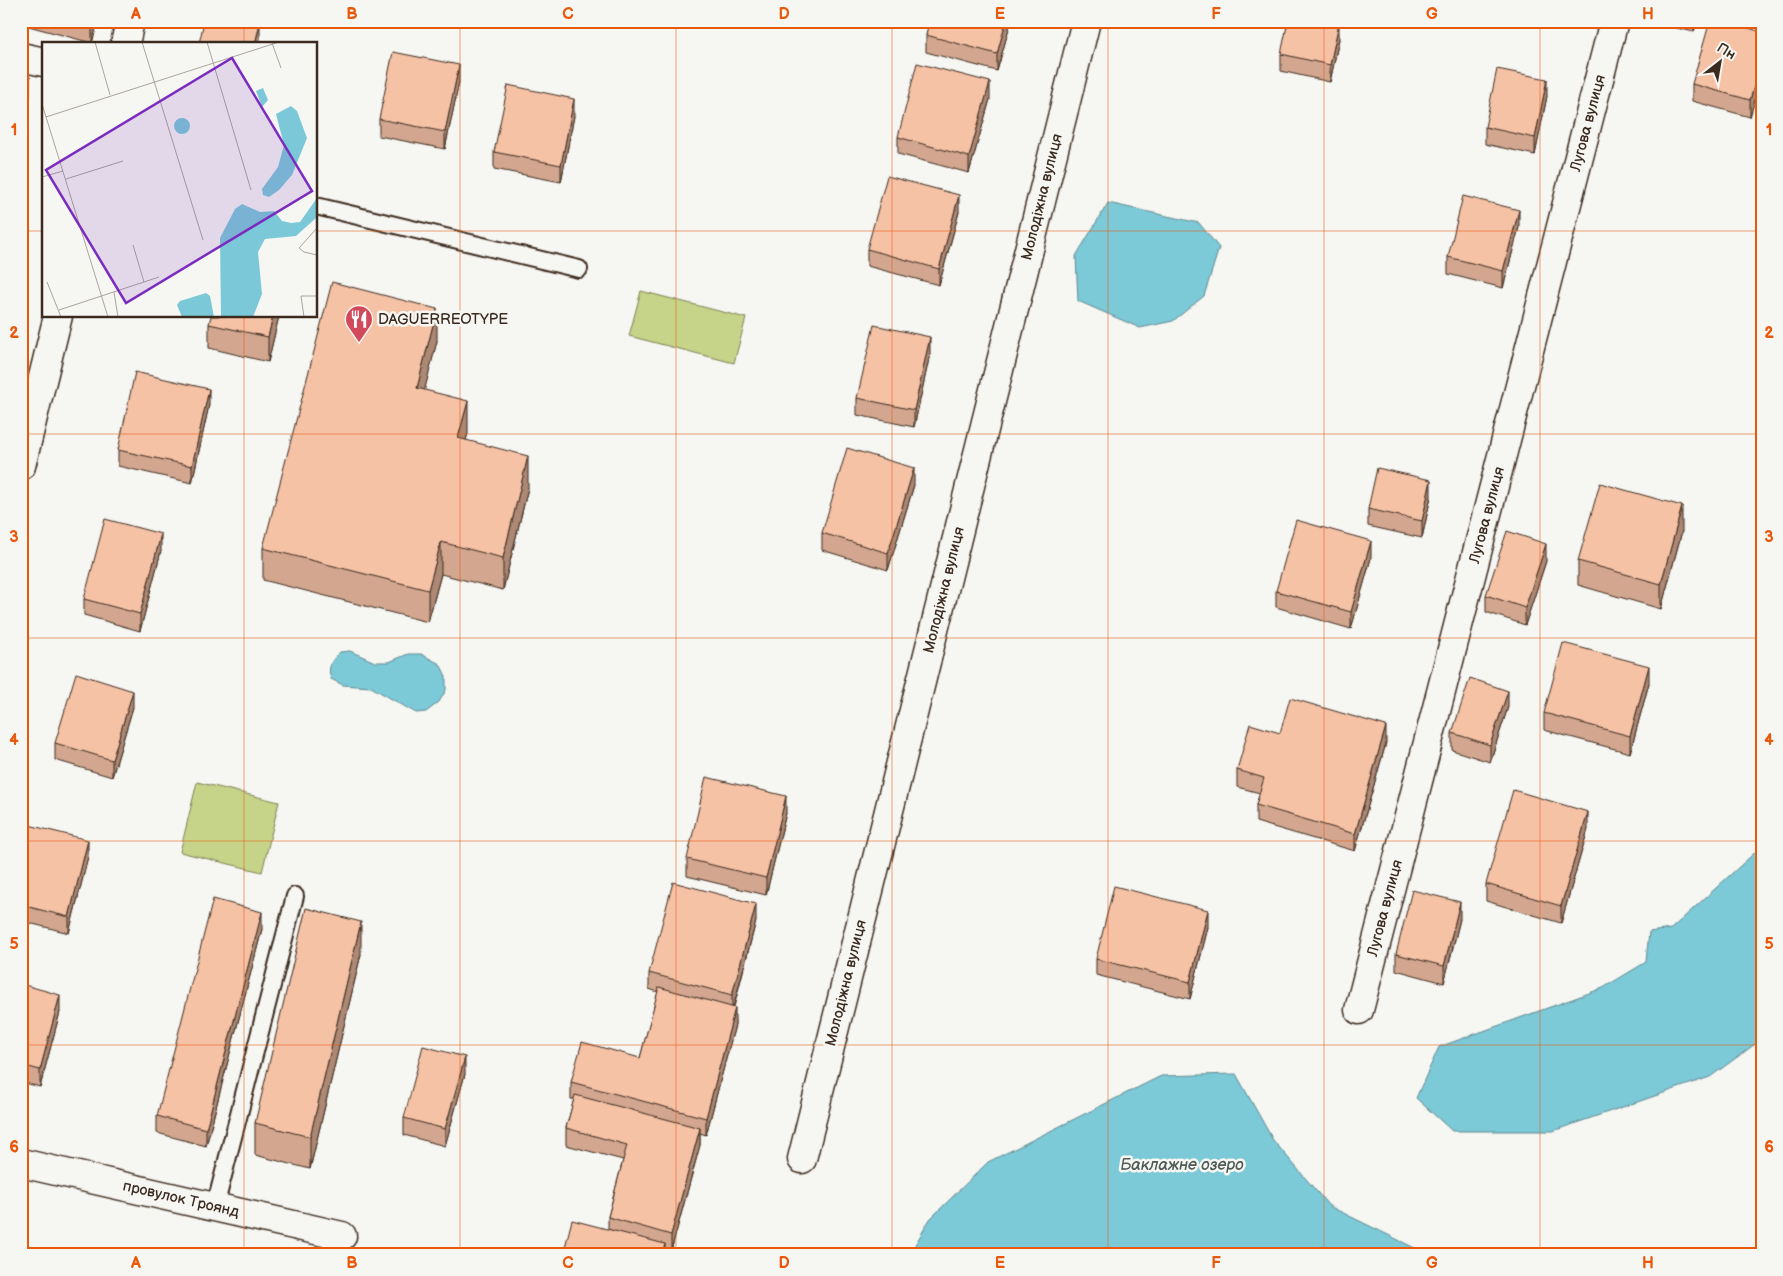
<svg xmlns="http://www.w3.org/2000/svg" width="1783" height="1276" font-family="'Balsamiq Sans',sans-serif">
  <style>
    .green { fill: #c5d489; stroke: #807f54 }
    .water { fill: #7bc9d8; stroke: #61898e }
    .lines { fill: none; stroke-linecap: round; stroke-linejoin: round }
    .lane-casing { stroke: #3b2a1e; stroke-width: 20 }
    .street-casing { stroke: #3b2a1e; stroke-width: 31 }
    .secondary-casing { stroke: #3b2a1e; stroke-width: 31 }
    .lane { stroke: #f6f6f2; stroke-width: 16 }
    .street { stroke: #f6f6f2; stroke-width: 28 }
    .secondary { stroke: #f6f6f2; stroke-width: 28 }
    .wall { fill: #d3a78f; stroke: #3b2a1e }
    .shaded-wall { fill: #ac8874; stroke: #3b2a1e }
    .building { fill: #f5c2a6; stroke: #3b2a1e }
    .grid { fill: none; stroke: #e8590c; stroke-width: 1; stroke-opacity: 0.55 }
    .labels { text-anchor: middle; dominant-baseline: central; stroke-width: 5; stroke-linejoin: round; paint-order: stroke }
    .street-label { font-size: 15px; fill: #3b2a1e; stroke: #f6f6f2 }
    .poi-label { font-size: 15px; fill: #3b2a1e; stroke: #f6f6f2; text-anchor: start }
    .water-label { font-size: 16px; font-style: italic; fill: #4e5a56; stroke: #f6f6f2 }
    .inset-road { fill: none; stroke: #aba49d; stroke-width: 1 }
    .view { fill: #7b2cbf; fill-opacity: 0.15; stroke: #7b2cbf; stroke-width: 2.5 }
    .inset-edge { fill: none; stroke: #3b2a1e; stroke-width: 2.5 }
    .neatline { fill: none; stroke: #e8590c; stroke-width: 2 }
    .grid-label { font-size: 16px; text-anchor: middle; font-weight: bold; fill: #e8590c }
  </style>
  <rect width="100%" height="100%" fill="#f6f6f2"/>
  <filter id="ink" filterUnits="userSpaceOnUse"><feTurbulence type="fractalNoise" baseFrequency=".02" numOctaves="2"/><feDisplacementMap in="SourceGraphic" scale="10" xChannelSelector="R" yChannelSelector="G"/><feConvolveMatrix kernelMatrix="1 2 1 2 8 2 1 2 1" color-interpolation-filters="sRGB"/></filter>
  <g filter="url(#ink)">
    <g class="green">
      <path d="M641 291 746 318 734 363 629 336Z"/>
      <path d="M197 782 279 802 262 872 180 852Z"/>
    </g>
    <g class="water">
      <path d="M1108 203 1199 223 1219 248 1204 296 1173 321 1140 328 1078 301 1076 256Z"/>
      <path d="M350 651 375 662H389L408 654H421L440 664 446 676V690L439 702 426 712 416 713 371 687 343 685 331 679C327 667 331 661 340 652Z"/>
      <path d="M1762 846V1039L1710 1077 1553 1131H1452L1416 1098 1439 1047 1603 988 1646 962 1649 932 1671 929Z"/>
      <path d="M1236 1074 1273 1140 1329 1206 1429 1255H909L930 1219 988 1162 1161 1076Z"/>
    </g>
    <g class="lines">
      <g class="lane-casing">
        <g id="lane">
          <path d="M316 206 579 269"/>
          <path d="M215 1207 295 896"/>
        </g>
      </g>
      <g class="street-casing">
        <g id="street">
          <path d="M21 57 44 62"/>
          <path d="M1359 1010 1614 21"/>
          <path d="M802 1159 1086 21"/>
          <path d="M21 1163 342 1236"/>
        </g>
      </g>
      <g class="secondary-casing">
        <g id="secondary">
          <path d="M125 44 130 21"/>
          <path d="M21 466 58 316"/>
        </g>
      </g>
      <use href="#lane" class="lane"/>
      <use href="#street" class="street"/>
      <use href="#secondary" class="secondary"/>
    </g>
    <g class="wall">
      <path d="M21 21H98L92 43 21 24Z"/>
      <path d="M1011 21 997 71 926 52V35Z"/>
      <path d="M1663 21H1697L1694 32 1663 25Z"/>
      <path d="M1762 32 1750 117 1692 101V84Z"/>
      <path d="M1339 39 1330 82 1281 71V54Z"/>
      <path d="M459 82 445 149 379 136V119Z"/>
      <path d="M1547 96 1535 155 1485 144V127Z"/>
      <path d="M990 99 969 173 898 154V137Z"/>
      <path d="M574 116 561 182 494 169V152Z"/>
      <path d="M959 212 939 285 867 266V249Z"/>
      <path d="M1519 227 1503 288 1448 274V257Z"/>
      <path d="M279 316 268 362 209 348V324Z"/>
      <path d="M437 341 424 390 468 433 466 440 528 488 503 590 441 574 428 622 263 580V548Z"/>
      <path d="M930 354 914 427 857 415V398Z"/>
      <path d="M209 405 192 483 118 466V450Z"/>
      <path d="M914 485 888 570 822 550V533Z"/>
      <path d="M1431 496 1422 538 1368 526V509Z"/>
      <path d="M1682 531 1661 609 1578 585V561Z"/>
      <path d="M161 551 140 631 84 615V599Z"/>
      <path d="M1371 558 1351 629 1276 607V591Z"/>
      <path d="M1546 561 1525 625 1486 612V595Z"/>
      <path d="M1649 683 1630 753 1544 730V713Z"/>
      <path d="M133 707 112 777 55 760V743Z"/>
      <path d="M1508 707 1490 762 1452 750V733Z"/>
      <path d="M1280 733 1386 743 1355 851 1256 822V805L1260 793 1237 787V770Z"/>
      <path d="M786 813 766 895 687 876V859Z"/>
      <path d="M21 823 88 857 69 933 21 921Z"/>
      <path d="M1588 829 1561 923 1486 901V884Z"/>
      <path d="M1460 919 1444 983 1396 970V954Z"/>
      <path d="M756 921 734 1007 735 1025 706 1135 700 1133V1145L671 1251 665 1250V1255L608 1229V1217L623 1160 566 1145V1128L574 1099H571V1082L640 1058 658 992 649 989V973Z"/>
      <path d="M1208 927 1190 999 1096 975V959Z"/>
      <path d="M262 929 206 1146 157 1133V1116Z"/>
      <path d="M361 954 310 1169 255 1155V1123Z"/>
      <path d="M21 984 60 1012 40 1087 21 1082Z"/>
      <path d="M465 1074 445 1146 404 1135V1118Z"/>
    </g>
    <g class="shaded-wall">
      <path d="M93 21H98L92 43V27Z"/>
      <path d="M1006 21H1011L997 71V54Z"/>
      <path d="M1694 21H1697L1694 32Z"/>
      <path d="M260 23V40L259 44H255Z"/>
      <path d="M1339 23V39L1330 82V65Z"/>
      <path d="M1762 59V76L1750 117V100Z"/>
      <path d="M459 65V82L445 149V132Z"/>
      <path d="M30 77V94L21 131V114Z"/>
      <path d="M1547 79V96L1535 155V138Z"/>
      <path d="M990 82V99L969 173V157Z"/>
      <path d="M574 99V116L561 182V165Z"/>
      <path d="M959 195V212L939 285V269Z"/>
      <path d="M1519 210V227L1503 288V271Z"/>
      <path d="M437 309V341L417 420V388Z"/>
      <path d="M273 316H279L268 362V337Z"/>
      <path d="M930 337V354L914 427V410Z"/>
      <path d="M209 389V405L192 483V466Z"/>
      <path d="M468 401V433L458 470V438Z"/>
      <path d="M528 456V488L503 590V558Z"/>
      <path d="M914 468V485L888 570V553Z"/>
      <path d="M1431 480V496L1422 538V521Z"/>
      <path d="M1682 506V531L1661 609V584Z"/>
      <path d="M161 534V551L140 631V614Z"/>
      <path d="M1371 541V558L1351 629V612Z"/>
      <path d="M441 542V574L428 622V590Z"/>
      <path d="M1546 544V561L1525 625V608Z"/>
      <path d="M1649 666V683L1630 753V736Z"/>
      <path d="M133 691V707L112 777V760Z"/>
      <path d="M1508 691V707L1490 762V745Z"/>
      <path d="M1386 726V743L1355 851V834Z"/>
      <path d="M786 796V813L766 895V878Z"/>
      <path d="M1588 812V829L1561 923V906Z"/>
      <path d="M88 840V857L69 933V917Z"/>
      <path d="M1460 902V919L1444 983V966Z"/>
      <path d="M756 904V921L732 1012V995Z"/>
      <path d="M1208 910V927L1190 999V982Z"/>
      <path d="M262 912V929L206 1146V1129Z"/>
      <path d="M361 922V954L310 1169V1137Z"/>
      <path d="M60 995V1012L40 1087V1070Z"/>
      <path d="M735 1008V1025L706 1135V1118Z"/>
      <path d="M465 1057V1074L445 1146V1129Z"/>
      <path d="M700 1128V1145L671 1251V1235Z"/>
      <path d="M665 1244V1255H662Z"/>
    </g>
    <g class="building">
      <path d="M73 21H93L92 27Z"/>
      <path d="M204 21H253L260 23 255 44H199Z"/>
      <path d="M929 21H1006L997 54 926 35Z"/>
      <path d="M1288 21H1332L1339 23 1330 65 1281 54Z"/>
      <path d="M1710 21H1725L1762 32V59L1750 100 1692 84Z"/>
      <path d="M393 52 459 65 445 132 379 119Z"/>
      <path d="M917 63 990 82 969 157 898 137Z"/>
      <path d="M1497 69 1547 79 1535 138 1485 127Z"/>
      <path d="M21 75 30 77 21 114Z"/>
      <path d="M508 85 574 99 561 165 494 152Z"/>
      <path d="M887 176 959 195 939 269 867 249Z"/>
      <path d="M1463 196 1519 210 1503 271 1448 257Z"/>
      <path d="M332 282 437 309 417 388 468 401 458 438 528 456 503 558 441 542 428 590 263 548Z"/>
      <path d="M211 316H273L268 337 209 324Z"/>
      <path d="M874 325 930 337 914 410 857 398Z"/>
      <path d="M135 372 209 389 192 466 118 450Z"/>
      <path d="M847 448 914 468 888 553 822 533Z"/>
      <path d="M1377 468 1431 480 1422 521 1368 509Z"/>
      <path d="M1600 483 1682 506 1661 584 1578 561Z"/>
      <path d="M105 519 161 534 140 614 84 599Z"/>
      <path d="M1296 520 1371 541 1351 612 1276 591Z"/>
      <path d="M1507 531 1546 544 1525 608 1486 595Z"/>
      <path d="M1563 643 1649 666 1630 736 1544 713Z"/>
      <path d="M76 673 133 691 112 760 55 743Z"/>
      <path d="M1470 678 1508 691 1490 745 1452 733Z"/>
      <path d="M1290 698 1386 726 1355 834 1256 805 1264 778 1237 770 1250 724 1280 733Z"/>
      <path d="M706 777 786 796 766 878 687 859Z"/>
      <path d="M1513 790 1588 812 1561 906 1486 884Z"/>
      <path d="M21 823 88 840 69 917 21 905Z"/>
      <path d="M673 882 756 904 732 995 649 973Z"/>
      <path d="M1114 886 1208 910 1190 982 1096 959Z"/>
      <path d="M1412 890 1460 902 1444 966 1396 954Z"/>
      <path d="M213 899 262 912 206 1129 157 1116Z"/>
      <path d="M306 908 361 922 310 1137 255 1123Z"/>
      <path d="M21 984 60 995 40 1070 21 1065Z"/>
      <path d="M659 987 735 1008 706 1118 571 1082 582 1042 640 1058Z"/>
      <path d="M423 1046 465 1057 445 1129 404 1118Z"/>
      <path d="M575 1095 700 1128 671 1235 608 1217 627 1145 566 1128Z"/>
      <path d="M572 1220 665 1244 662 1255H563Z"/>
    </g>
  </g>
  <path class="grid" d="M244 21V44M460 21V1255M676 21V1255M892 21V1255M1108 21V1255M1324 21V1255M1540 21V1255M21 231H44M316 231H1762M244 316V1255M21 434H1762M21 638H1762M21 841H1762M21 1045H1762"/>
  <defs>
    <g id="restaurant-pin" transform="scale(1.4375)"><path d="M0 17L-7.5 6A9.5 9.5 0 1 1 7.5 6Z" fill="#d1495b" stroke="#f6f6f2"/><path d="M-5-6h1v4h1v-4h1v4h1v-4h1v5L-1.5 .5V6h-2V.5L-5-1ZM5-6V6H3V1.5H1.5Q1.5-4 5-6Z" fill="#fff"/></g>
  </defs>
  <g fill-rule="evenodd">
    <use href="#restaurant-pin" x="359" y="319"/>
  </g>
  <g class="labels">
    <g class="street-label">
      <text transform="translate(1588 123) rotate(-75)">Лугова вулиця</text>
      <text transform="translate(1042 197) rotate(-76)">Молодіжна вулиця</text>
      <text transform="translate(1487 515) rotate(-75)">Лугова вулиця</text>
      <text transform="translate(944 590) rotate(-76)">Молодіжна вулиця</text>
      <text transform="translate(1385 908) rotate(-75)">Лугова вулиця</text>
      <text transform="translate(846 983) rotate(-76)">Молодіжна вулиця</text>
      <text transform="translate(181 1199) rotate(13)">провулок Троянд</text>
    </g>
    <g class="poi-label">
      <text x="378" y="319">DAGUERREOTYPE</text>
    </g>
    <g class="water-label">
      <text x="1182" y="1165">Баклажне озеро</text>
    </g>
  </g>
  <g transform="translate(42 42)">
    <rect width="275" height="275" fill="#f6f6f2"/>
    <path d="M221 46 226 58 220 65 214 49ZM249 64 255 69 265 96 250 133 237 148 227 155 221 153 220 147 236 125 242 103 234 72ZM132 84a8 8 0 1 1 16 0a8 8 0 1 1-16 0ZM275 156V175L254 194 223 197 216 210 220 252 211 275H179L178 196 193 167 200 162 218 170 232 169 240 179 249 181 258 180ZM164 251 168 254 172 275H140L135 263 138 259Z" fill="#7bc9d8"/>
    <path class="inset-road" d="M53 0 68 53M100 0 161 198M165 0 209 148M230 1 239 26M0 62 66 275M4 75 237 0M0 135 21 129M24 137 81 119M275 186 257 206 262 210 275 213M91 203 102 240M5 240 19 275M72 250 76 275M17 268 117 235M262 275 259 254H275"/>
    <path class="view" d="M190 16 270 149 84 261 4 128Z"/>
    <rect width="275" height="275" class="inset-edge"/>
  </g>
  <rect width="1783" height="1276" fill="none" stroke="#f6f6f2" stroke-width="55"/>
  <g transform="translate(1720 62) rotate(31)" stroke="#f6f6f2" stroke-width="4" paint-order="stroke">
  <path d="M0-4L9 19L0 12L-9 19Z" fill="#3b2a1e"/>
  <text y="-8" font-size="14" font-weight="bold" text-anchor="middle" fill="#3b2a1e">Пн</text>
  </g>
  <rect x="28" y="28" width="1728" height="1220" class="neatline"/>
  <g class="grid-label">
    <text x="136" y="19">A</text>
    <text x="352" y="19">B</text>
    <text x="568" y="19">C</text>
    <text x="784" y="19">D</text>
    <text x="1000" y="19">E</text>
    <text x="1216" y="19">F</text>
    <text x="1432" y="19">G</text>
    <text x="1648" y="19">H</text>
    <text x="14" y="135">1</text>
    <text x="1769" y="135">1</text>
    <text x="14" y="338">2</text>
    <text x="1769" y="338">2</text>
    <text x="14" y="542">3</text>
    <text x="1769" y="542">3</text>
    <text x="14" y="745">4</text>
    <text x="1769" y="745">4</text>
    <text x="14" y="949">5</text>
    <text x="1769" y="949">5</text>
    <text x="14" y="1152">6</text>
    <text x="1769" y="1152">6</text>
    <text x="136" y="1268">A</text>
    <text x="352" y="1268">B</text>
    <text x="568" y="1268">C</text>
    <text x="784" y="1268">D</text>
    <text x="1000" y="1268">E</text>
    <text x="1216" y="1268">F</text>
    <text x="1432" y="1268">G</text>
    <text x="1648" y="1268">H</text>
  </g>
</svg>
